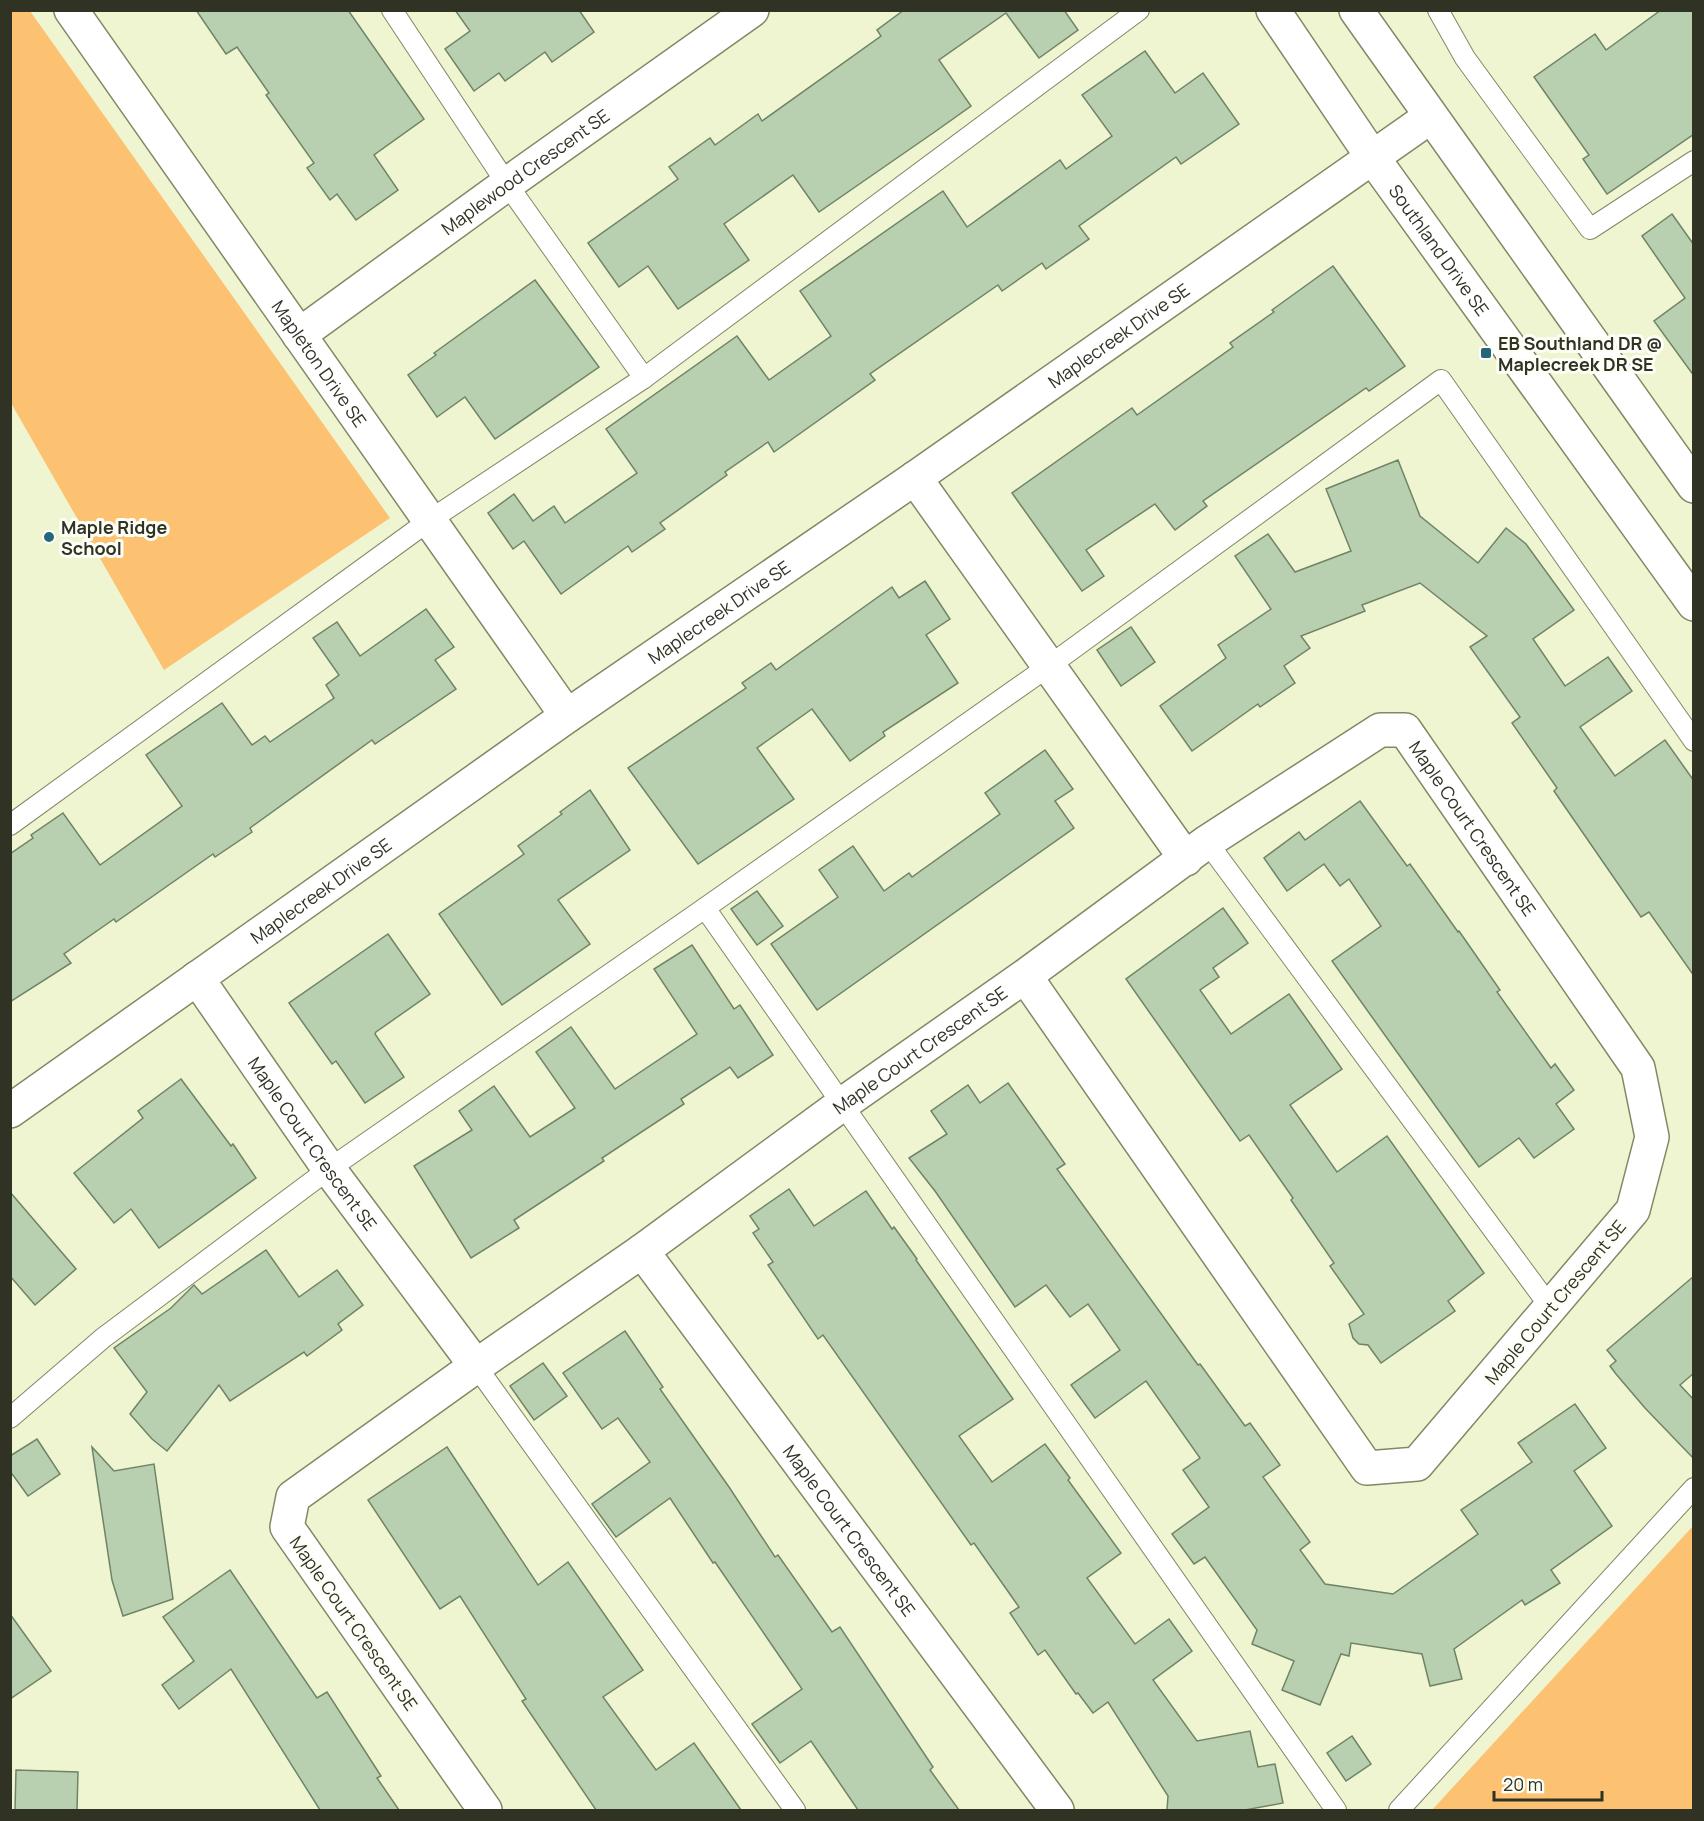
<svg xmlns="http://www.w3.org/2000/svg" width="1704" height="1821" font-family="Manrope,sans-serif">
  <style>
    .green { fill: #fcc272 }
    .building { fill: #b9d0b0; stroke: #6f8467; stroke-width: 1.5 }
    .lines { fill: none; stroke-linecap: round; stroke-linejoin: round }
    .service-casing { stroke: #828865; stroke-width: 22 }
    .minor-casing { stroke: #828865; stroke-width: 36 }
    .secondary-casing { stroke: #828865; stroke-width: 36 }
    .service { stroke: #fff; stroke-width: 20 }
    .minor { stroke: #fff; stroke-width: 33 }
    .secondary { stroke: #fff; stroke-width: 33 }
    .poi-dot { fill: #25667a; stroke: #fdfff7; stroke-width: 2 }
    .labels { text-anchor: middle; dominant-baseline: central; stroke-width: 6; stroke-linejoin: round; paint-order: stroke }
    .street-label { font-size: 18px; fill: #303324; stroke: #fdfff7 }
    .poi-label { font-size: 18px; font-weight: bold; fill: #303324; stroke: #fdfff7; text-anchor: start }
  </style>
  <rect width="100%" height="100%" fill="#eef5d0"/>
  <g class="green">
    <path d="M11 10 30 11 390 518 164 670 11 403Z"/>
    <path d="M1693 1526V1810H1432Z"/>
  </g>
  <g class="building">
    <path d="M196 10H348L424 119 374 155 398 190 356 220 337 194 330 200 307 168 314 163 266 95 269 93 237 47 226 54Z"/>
    <path d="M455 10H579L594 32 552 62 545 52 505 81 499 73 474 91 445 49 470 31Z"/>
    <path d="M904 10H1064L1078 30 1039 58 1006 13 939 60 971 106 936 131 819 212 793 175 724 224 749 260 678 309 648 266 619 287 588 243 678 179 669 167 710 138 715 145 758 114 762 121 881 36 877 30Z"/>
    <path d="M1661 10H1694V134L1607 194 1583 159 1589 155 1534 77 1595 34 1606 50Z"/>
    <path d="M1145 51 1175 93 1203 73 1239 124 1181 164 1176 157 1079 226 1089 239 1046 269 1042 263 1002 291 998 285 870 374 875 380 774 452 768 442 725 472 727 475 660 523 665 529 632 552 628 546 561 594 524 541 513 549 488 513 514 494 533 521 554 506 565 523 637 473 606 429 737 336 769 380 831 336 800 291 943 191 967 227 1060 160 1066 169 1112 136 1082 95Z"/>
    <path d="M1672 214 1694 245V376L1654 321 1685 298 1642 236Z"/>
    <path d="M1333 266 1405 366 1369 391 1366 388 1203 501 1207 506 1175 530 1155 504 1086 550 1104 576 1082 591 1012 493 1132 408 1137 415 1233 347 1230 343 1274 312 1272 310Z"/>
    <path d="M535 280 599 367 495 439 465 397 437 417 408 375 436 355 434 353Z"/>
    <path d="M1398 460 1420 516 1478 563 1506 528 1526 544 1574 610 1533 639 1565 686 1608 657 1632 691 1580 727 1615 776 1665 740 1694 781V976L1649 912 1641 917 1554 791 1557 788 1512 723 1520 717 1470 647 1487 636 1420 583 1362 605 1365 611 1301 636 1310 648 1284 666 1295 683 1260 707 1258 704 1192 751 1160 706 1226 658 1218 645 1271 609 1235 556 1268 534 1295 572 1351 551 1326 489Z"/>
    <path d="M925 581 950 619 926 635 958 683 883 732 885 736 850 761 812 709 757 748 794 799 698 864 628 768 746 688 742 683 771 663 776 670 892 587 899 598Z"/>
    <path d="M426 609 454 647 435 660 456 689 375 744 372 740 250 828 252 832 215 857 213 854 116 922 114 919 64 954 71 963 10 1002V854L33 838 31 835 63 813 100 865 182 806 146 755 222 703 252 745 265 736 270 742 334 698 326 685 339 675 313 638 337 622 360 656Z"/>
    <path d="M1131 627 1155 662 1121 686 1097 650Z"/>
    <path d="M1045 750 1073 789 1055 801 1074 828 817 1010 771 944 838 897 819 870 853 846 884 891 909 873 912 877 1000 814 985 793Z"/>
    <path d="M590 790 630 850 558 900 590 944 502 1005 439 914 524 854 518 846 562 814 560 812Z"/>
    <path d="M1360 801 1407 866 1410 864 1458 932 1459 931 1500 990 1497 992 1551 1068 1555 1064 1574 1090 1556 1104 1574 1129 1534 1158 1519 1138 1479 1167 1332 961 1381 926 1349 879 1340 886 1324 864 1287 891 1264 858 1299 832 1305 840Z"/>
    <path d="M757 891 783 926 757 945 731 909Z"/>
    <path d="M1223 908 1248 943 1213 968 1219 977 1200 990 1231 1034 1289 994 1342 1069 1290 1105 1337 1172 1387 1136 1484 1273 1448 1301 1455 1311 1381 1363 1368 1345 1359 1344 1353 1338 1349 1324 1364 1314 1330 1266 1334 1263 1291 1200 1293 1198 1249 1135 1240 1141 1126 979Z"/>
    <path d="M388 934 430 994 376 1032 375 1034 404 1077 365 1103 336 1061 332 1064 289 1003Z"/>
    <path d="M692 945 734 1009 740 1005 773 1055 738 1078 730 1067 681 1099 684 1104 602 1158 604 1161 514 1220 519 1228 471 1258 414 1166 472 1130 459 1111 494 1086 530 1137 575 1108 536 1052 571 1027 615 1089 697 1034 654 969Z"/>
    <path d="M181 1079 231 1146 233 1144 256 1178 159 1248 131 1209 114 1223 74 1173 143 1118 138 1111Z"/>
    <path d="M1008 1083 1065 1164 1057 1169 1198 1365 1200 1364 1245 1426 1250 1423 1280 1465 1263 1477 1310 1542 1300 1550 1325 1584 1393 1594 1478 1534 1461 1510 1532 1462 1518 1443 1575 1404 1606 1448 1574 1471 1612 1526 1551 1570 1560 1583 1525 1605 1522 1600 1454 1649 1462 1679 1430 1686 1422 1654 1351 1643 1349 1656 1341 1654 1320 1705 1282 1690 1294 1661 1252 1644 1257 1630 1205 1557 1194 1564 1172 1534 1209 1507 1183 1470 1200 1458 1146 1381 1095 1418 1071 1385 1120 1350 1088 1304 1070 1317 1046 1285 1015 1307 935 1191 909 1158 947 1134 931 1111 968 1085 980 1103Z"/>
    <path d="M789 1189 814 1226 866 1191 892 1229 894 1227 917 1259 916 1260 1013 1399 959 1436 992 1482 1045 1444 1070 1478 1068 1480 1121 1553 1087 1578 1135 1644 1169 1619 1192 1651 1153 1680 1197 1741 1250 1731 1258 1767 1275 1764 1283 1803 1245 1810H1167L1168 1796 1108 1702 1093 1713 1078 1693 1076 1694 1045 1650 1038 1655 1010 1613 1019 1607 974 1543 971 1545 823 1335 818 1339 768 1265 773 1262 753 1233 759 1229 750 1216Z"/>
    <path d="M10 1192 76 1269 35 1305 10 1276Z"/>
    <path d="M266 1250 299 1297 337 1270 363 1305 338 1324 342 1330 307 1356 304 1352 230 1401 219 1385 167 1451 152 1439 130 1414 147 1392 114 1348 171 1308 194 1285 202 1294Z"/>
    <path d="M1694 1276V1373L1680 1385 1694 1400V1459L1645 1408 1616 1374 1610 1366 1616 1361 1607 1350Z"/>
    <path d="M625 1331 663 1387 660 1389 729 1487 775 1557 778 1555 832 1632 840 1627 933 1767 930 1770 959 1810H858L811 1741 780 1763 752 1724 802 1689 715 1562 713 1563 670 1498 616 1537 592 1504 650 1462 618 1418 602 1429 563 1373Z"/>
    <path d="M543 1363 567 1396 534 1420 510 1386Z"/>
    <path d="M37 1439 60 1474 28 1496 10 1471V1456Z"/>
    <path d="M92 1447 114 1471 154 1464 173 1599 123 1616 112 1580Z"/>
    <path d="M447 1447 538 1585 568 1562 643 1670 603 1697 656 1770 694 1743 741 1810H596L522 1701 526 1699 460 1596 440 1609 368 1500Z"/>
    <path d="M230 1570 317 1698 327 1692 381 1776 377 1778 399 1810H320L231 1669 179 1709 162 1685 194 1661 163 1617Z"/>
    <path d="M10 1614 51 1671 10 1699Z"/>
    <path d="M1352 1736 1371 1764 1346 1781 1327 1753Z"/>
    <path d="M16 1770 78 1772 77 1810H15Z"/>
  </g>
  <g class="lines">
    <g class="service-casing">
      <g id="service">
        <path d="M392 10 507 184 644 378"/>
        <path d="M1438 10 1465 58 1590 229 1694 161"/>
        <path d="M10 825 430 520 644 378 1139 10"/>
        <path d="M1207 842 1551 1308"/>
        <path d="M705 908 1336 1810"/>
        <path d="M476 1366 795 1810"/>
        <path d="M10 1418 103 1338 329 1169 705 908 1049 666 1441 380 1694 741"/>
        <path d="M1399 1810 1694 1488"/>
      </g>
    </g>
    <g class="minor-casing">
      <g id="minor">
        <path id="s1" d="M71 10 567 716"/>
        <path id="s2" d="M299 335 507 184 752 10"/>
        <path d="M915 478 1186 859"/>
        <path id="s3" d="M197 978 329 1169 476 1366"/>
        <path id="s4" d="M10 1111 567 716 915 478 1430 117"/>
        <path id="s5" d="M642 1251 1057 1810"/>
        <path id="s6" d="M485 1810 287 1527 293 1497 476 1366 642 1251 841 1105 1025 976 1207 842 1380 730H1405L1638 1068 1652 1137 1633 1210 1417 1464 1367 1468 1025 976"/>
      </g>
    </g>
    <g class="secondary-casing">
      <g id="secondary">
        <path id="s7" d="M1273 10 1373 158 1694 604"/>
        <path d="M1356 10 1694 486"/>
      </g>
    </g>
    <use href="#service" class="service"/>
    <use href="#minor" class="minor"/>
    <use href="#secondary" class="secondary"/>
  </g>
  <g class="poi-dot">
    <rect x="1480" y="347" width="12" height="12" rx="3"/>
    <circle cx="49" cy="537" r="6"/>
  </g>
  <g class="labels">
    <g class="street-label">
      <text stroke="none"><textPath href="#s2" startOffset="279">Maplewood Crescent SE</textPath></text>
      <text stroke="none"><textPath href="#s7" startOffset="292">Southland Drive SE</textPath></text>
      <text stroke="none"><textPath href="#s4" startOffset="1353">Maplecreek Drive SE</textPath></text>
      <text stroke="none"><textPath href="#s1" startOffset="432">Mapleton Drive SE</textPath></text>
      <text stroke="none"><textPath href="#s4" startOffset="867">Maplecreek Drive SE</textPath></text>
      <text stroke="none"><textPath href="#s6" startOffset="1851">Maple Court Crescent SE</textPath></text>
      <text stroke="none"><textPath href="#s4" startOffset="381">Maplecreek Drive SE</textPath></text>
      <text stroke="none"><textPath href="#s6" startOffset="1146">Maple Court Crescent SE</textPath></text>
      <text stroke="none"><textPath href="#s3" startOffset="202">Maple Court Crescent SE</textPath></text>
      <text transform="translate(1555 1302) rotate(-50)">Maple Court Crescent SE</text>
      <text stroke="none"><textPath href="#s5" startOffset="348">Maple Court Crescent SE</textPath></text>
      <text transform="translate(354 1623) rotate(55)">Maple Court Crescent SE</text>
    </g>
    <g class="poi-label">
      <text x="1498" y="343">EB Southland DR @<tspan x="1498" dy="21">Maplecreek DR SE</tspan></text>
      <text x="61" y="527">Maple Ridge<tspan x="61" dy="21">School</tspan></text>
    </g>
  </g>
  <rect width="1704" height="1821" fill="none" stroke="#303324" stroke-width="24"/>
  <path d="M1494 1791v9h108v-9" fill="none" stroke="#303324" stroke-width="3"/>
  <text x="1503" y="1791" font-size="18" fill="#303324" stroke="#fdfff7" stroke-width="4.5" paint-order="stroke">20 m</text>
</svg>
